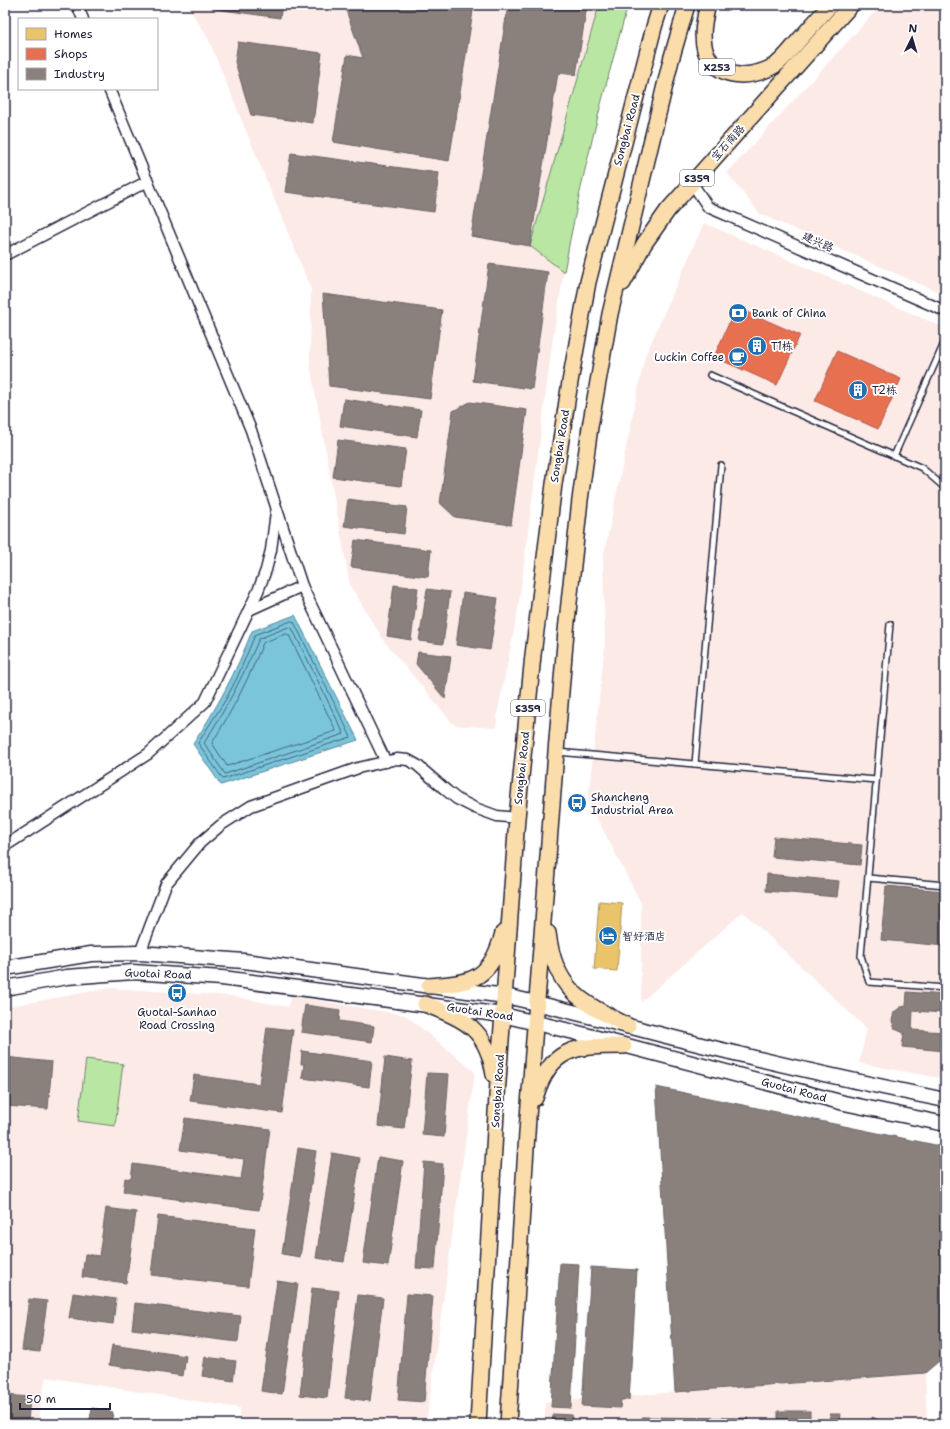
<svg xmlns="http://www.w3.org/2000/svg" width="950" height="1429" font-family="'Shantell Sans','LXGW WenKai TC',sans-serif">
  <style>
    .built { fill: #fceae7 }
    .green { fill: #bae6a3; stroke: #6e846f }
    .water { fill: #7ac5da; stroke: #57849a }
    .homes { fill: #e9c46a; stroke: #ad935c }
    .shops { fill: #e76f51; stroke: #ac584a }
    .industry { fill: #8a817c; stroke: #6b6468 }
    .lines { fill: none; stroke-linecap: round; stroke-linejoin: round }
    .shore { stroke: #45637b; stroke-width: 1 }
    .lane-casing { stroke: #22223b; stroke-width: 8 }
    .street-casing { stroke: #22223b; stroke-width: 13 }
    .secondary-casing { stroke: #22223b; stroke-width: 17 }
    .primary-casing { stroke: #22223b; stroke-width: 18 }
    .lane { stroke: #fff; stroke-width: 5 }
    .street { stroke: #fff; stroke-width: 10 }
    .secondary { stroke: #fff; stroke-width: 14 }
    .primary { stroke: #fbddab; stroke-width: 15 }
    .labels { text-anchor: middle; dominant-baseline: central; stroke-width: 4; stroke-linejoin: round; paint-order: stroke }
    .shield { fill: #fff; stroke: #646476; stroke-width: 1 }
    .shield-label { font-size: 10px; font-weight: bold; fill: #22223b }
    .street-label { font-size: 11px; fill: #22223b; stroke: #fff }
    .poi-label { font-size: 11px; fill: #22223b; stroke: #fff; text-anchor: start }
  </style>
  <rect width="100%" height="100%" fill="#fff"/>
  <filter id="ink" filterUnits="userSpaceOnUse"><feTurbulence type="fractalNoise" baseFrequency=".025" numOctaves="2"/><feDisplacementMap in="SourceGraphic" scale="8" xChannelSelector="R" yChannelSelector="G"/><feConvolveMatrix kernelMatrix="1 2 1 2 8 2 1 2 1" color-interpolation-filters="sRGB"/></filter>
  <g filter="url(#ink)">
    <g class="built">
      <path d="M187 5H599L530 245 564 272 553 337 518 610 498 710 496 728 454 725 384 641 350 585 310 364 311 289 208 38Z"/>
      <path d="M881 5H945V295L760 214 727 173Z"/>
      <path d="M704 223 945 328V1079L859 1063 867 1029 743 912 641 1002V903L588 801 605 644 603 559 645 356Z"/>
      <path d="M111 988 231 996 288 1007 291 996 405 1015 475 1072 426 1424H239L240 1408 46 1377 37 1424H5V1007Z"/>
      <path d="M925 1373 927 1424H545V1402Z"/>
    </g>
    <g class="green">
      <path d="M599 5H628C603 93 580 182 564 272L530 246Z"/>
      <path d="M86 1059 123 1064 115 1126 78 1121Z"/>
    </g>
    <path class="water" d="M295 615 358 740 221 785 193 744C217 708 236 672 252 631Z"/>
    <path class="homes" d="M599 901 622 903 617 971 594 969Z"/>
    <g class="shops">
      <path d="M736 307 800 335 777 385 714 357Z"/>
      <path d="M837 351 901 379 878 429 815 401Z"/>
    </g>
    <g class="industry">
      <path d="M213 5H282L280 18 215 9Z"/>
      <path d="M344 5H474L449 161 333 142 347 55 363 58Z"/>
      <path d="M508 5H587L576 75 558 73 530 246 471 236Z"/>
      <path d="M238 42 322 53 313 123 251 115 235 62Z"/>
      <path d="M291 153 439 173 434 212 285 192Z"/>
      <path d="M489 264 548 272 532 389 473 381Z"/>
      <path d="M323 294 442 310 430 399 329 386Z"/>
      <path d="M344 399 421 410 417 437 340 426Z"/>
      <path d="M470 402 527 410 511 525 455 517 440 503 453 411Z"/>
      <path d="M338 440 406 449 401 486 333 477Z"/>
      <path d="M348 499 407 507 404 534 344 526Z"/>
      <path d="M355 540 431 550 428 577 351 567Z"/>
      <path d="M394 585 418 588 411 640 387 636Z"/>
      <path d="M427 589 450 592 443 644 419 641Z"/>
      <path d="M463 593 498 598 490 650 456 645Z"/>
      <path d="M418 652 451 656 445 699 416 664Z"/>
      <path d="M774 837 862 845 860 865 772 857Z"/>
      <path d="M767 874 839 881 837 897 766 891Z"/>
      <path d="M886 886 945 891V946L881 940Z"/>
      <path d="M907 992 945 995V1013L913 1011 912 1030 945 1032V1051L902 1047 904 1033 895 1029 892 1021 894 1012 901 1007 906 1006Z"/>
      <path d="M305 1005 340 1010 339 1021 374 1026 372 1042 301 1032Z"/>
      <path d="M267 1027 293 1030 282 1113 190 1101 194 1075 259 1084Z"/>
      <path d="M302 1051 372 1061 369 1087 302 1078 304 1064H301Z"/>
      <path d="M5 1057 52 1062 48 1109 5 1106Z"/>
      <path d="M385 1057 412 1061 404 1129 378 1126Z"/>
      <path d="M427 1073 449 1074 444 1137 422 1135Z"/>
      <path d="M656 1087 945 1147V1356L925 1373 675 1392Z"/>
      <path d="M185 1118 270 1129 259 1210 123 1192 125 1178 131 1179 133 1164 241 1179 244 1159 180 1150Z"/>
      <path d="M298 1148 316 1151 300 1257 282 1254Z"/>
      <path d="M332 1153 360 1158 344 1262 316 1258Z"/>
      <path d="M378 1157 403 1161 388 1266 363 1263Z"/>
      <path d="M424 1162 443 1164 435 1269 416 1268Z"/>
      <path d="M106 1208 136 1212 126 1283 82 1277 85 1254 99 1256Z"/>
      <path d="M158 1216 255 1228 248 1286 151 1275Z"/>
      <path d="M560 1263 579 1264 571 1408 551 1407Z"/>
      <path d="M591 1267 637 1270 629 1400H621L620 1408 582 1406Z"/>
      <path d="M277 1281 298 1284 282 1394 261 1391Z"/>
      <path d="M312 1288 339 1291 327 1398 300 1395Z"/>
      <path d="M73 1293 116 1299 113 1324 69 1318Z"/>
      <path d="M407 1294 433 1296 424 1402 398 1400Z"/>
      <path d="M358 1295 383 1298 370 1401 345 1398Z"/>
      <path d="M29 1299 47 1301 40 1352 22 1350Z"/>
      <path d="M135 1303 241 1316 238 1342 132 1329Z"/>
      <path d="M112 1345 186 1356 183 1376 109 1365Z"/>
      <path d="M205 1357 236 1361 233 1381 202 1376Z"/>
      <path d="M5 1395 30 1397 28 1422 5 1420Z"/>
      <path d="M92 1408 113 1412 111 1424H89Z"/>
      <rect x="778" y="1411" width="32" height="13"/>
      <path d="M553 1414 572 1415V1424H552Z"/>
      <path d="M830 1414H840L839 1422H847V1424H830Z"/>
      <path d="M642 1417 748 1418V1424H642Z"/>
      <path d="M872 1417 888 1424H872Z"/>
    </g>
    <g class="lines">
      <g class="shore">
        <path d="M292 621 294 622 351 737 223 779 198 743 226 699 237 678 255 635Z"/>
        <path d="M289 627 292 628 344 734 225 774 204 743C226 709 243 676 259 639Z"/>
        <path d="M286 634 289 635 336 731 227 766 212 743C232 711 249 678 263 643Z"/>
      </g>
      <g class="lane-casing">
        <g id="lane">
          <path d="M710 375 922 468 945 488"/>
          <path d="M894 456 945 341"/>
          <path d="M890 624 861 956 869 982 945 988"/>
          <path d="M557 752 876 780"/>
          <path d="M695 764 721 465"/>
          <path d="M868 878 945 885"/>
        </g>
      </g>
      <g class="street-casing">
        <g id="street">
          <path d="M77 5 83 19"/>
          <path d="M109 89 251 430 302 586 386 762"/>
          <path d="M692 183 708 207 945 311"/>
          <path d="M5 255 148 181"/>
          <path d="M249 610 302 586"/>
          <path d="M5 846 148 754 205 702 258 591 266 570 271 550 276 512"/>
          <path d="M140 953 166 884 200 843 221 825 251 806 358 768 397 759 408 760 417 765 447 791 457 799 475 808 497 816 517 818"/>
        </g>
      </g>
      <g class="secondary-casing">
        <g id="secondary">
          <path d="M5 968 91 954 140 953 244 961 505 996C579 1012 652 1033 726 1051 799 1069 872 1085 945 1100"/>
          <path d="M5 988 67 977 133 972 222 978 503 1015 574 1032 844 1103 945 1124"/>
        </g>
      </g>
      <g class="primary-casing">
        <g id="primary">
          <path d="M708 5C704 19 701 36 705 50 716 82 754 79 777 64 783 59 789 52 794 46 806 32 818 19 830 5"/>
          <path d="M623 283 644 244 668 210 851 5"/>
          <path d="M548 933C555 991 582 1002 628 1026"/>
          <path d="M429 986C473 983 491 979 503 933"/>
          <path d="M425 1004C465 1020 487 1028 494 1075"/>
          <path d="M535 1098C551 1046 576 1046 624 1046"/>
          <path d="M478 1424 497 1096 517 818 533 655 554 484 570 382 588 282 654 27 661 5"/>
          <path d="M508 1424 528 1118 556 752 566 631 580 500 590 427 610 314 671 60 687 5"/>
        </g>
      </g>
      <use href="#lane" class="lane"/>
      <use href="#street" class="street"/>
      <use href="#secondary" class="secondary"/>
      <use href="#primary" class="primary"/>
    </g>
  </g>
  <defs>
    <g id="bank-disc" transform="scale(1)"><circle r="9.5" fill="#1f6fb2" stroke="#fff"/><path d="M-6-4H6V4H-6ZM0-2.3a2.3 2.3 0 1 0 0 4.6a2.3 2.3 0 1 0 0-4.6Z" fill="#fff"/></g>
    <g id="building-disc" transform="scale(1)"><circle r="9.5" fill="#1f6fb2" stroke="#fff"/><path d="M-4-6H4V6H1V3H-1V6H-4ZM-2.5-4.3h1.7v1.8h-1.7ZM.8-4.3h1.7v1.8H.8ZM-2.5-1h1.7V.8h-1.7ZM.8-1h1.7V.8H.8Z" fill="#fff"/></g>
    <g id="cafe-disc" transform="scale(1)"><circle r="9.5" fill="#1f6fb2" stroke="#fff"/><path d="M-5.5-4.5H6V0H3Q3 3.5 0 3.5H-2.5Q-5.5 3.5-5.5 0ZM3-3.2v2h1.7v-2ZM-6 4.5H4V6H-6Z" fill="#fff"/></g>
    <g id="bus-disc" transform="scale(1)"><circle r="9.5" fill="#1f6fb2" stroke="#fff"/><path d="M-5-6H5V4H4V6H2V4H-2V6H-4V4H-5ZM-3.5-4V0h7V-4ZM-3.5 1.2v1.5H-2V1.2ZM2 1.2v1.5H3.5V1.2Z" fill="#fff"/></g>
    <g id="hotel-disc" transform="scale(1)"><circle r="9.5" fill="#1f6fb2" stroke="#fff"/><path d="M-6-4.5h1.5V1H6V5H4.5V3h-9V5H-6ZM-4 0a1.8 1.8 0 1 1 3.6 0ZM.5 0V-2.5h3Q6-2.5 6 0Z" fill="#fff"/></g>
  </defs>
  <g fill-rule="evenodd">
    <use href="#bank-disc" x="738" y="313"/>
    <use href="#building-disc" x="757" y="346"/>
    <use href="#cafe-disc" x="738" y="357"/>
    <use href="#building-disc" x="858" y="390"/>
    <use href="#bus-disc" x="577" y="803"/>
    <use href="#hotel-disc" x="608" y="936"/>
    <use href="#bus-disc" x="177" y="993"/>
  </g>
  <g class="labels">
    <g class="shield">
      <rect x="699" y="59" width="36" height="16" rx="3"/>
      <rect x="680" y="170" width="34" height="16" rx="3"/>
      <rect x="511" y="700" width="34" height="16" rx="3"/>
    </g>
    <g class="shield-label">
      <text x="717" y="67">X253</text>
      <text x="697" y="178">S359</text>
      <text x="528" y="708">S359</text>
    </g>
    <g class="street-label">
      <text transform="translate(627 130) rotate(-75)">Songbai Road</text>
      <text transform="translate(728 143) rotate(-48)">宝石南路</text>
      <text transform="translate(818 242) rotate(24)">建兴路</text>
      <text transform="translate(560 446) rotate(-81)">Songbai Road</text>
      <text transform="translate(522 768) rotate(-84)">Songbai Road</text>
      <text transform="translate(158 974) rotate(2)">Guotai Road</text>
      <text transform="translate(480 1012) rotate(9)">Guotai Road</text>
      <text transform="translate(794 1090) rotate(15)">Guotai Road</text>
      <text transform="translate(498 1091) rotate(-86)">Songbai Road</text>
    </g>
    <g class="poi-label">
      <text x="752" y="313">Bank of China</text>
      <text x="771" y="346">T1栋</text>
      <text x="724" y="357" text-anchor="end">Luckin Coffee</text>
      <text x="872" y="390">T2栋</text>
      <text x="591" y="797">Shancheng<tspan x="591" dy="13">Industrial Area</tspan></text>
      <text x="622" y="936">智好酒店</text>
      <text x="177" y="1012" text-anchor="middle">Guotai-Sanhao<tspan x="177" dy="13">Road Crossing</tspan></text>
    </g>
  </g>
  <rect width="950" height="1429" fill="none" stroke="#fff" stroke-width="20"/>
  <rect x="10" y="10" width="930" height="1409" fill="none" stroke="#22223b" stroke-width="1.5" filter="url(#ink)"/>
  <rect x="18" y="18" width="140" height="72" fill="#ffffff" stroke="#a7a7b1"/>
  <rect x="26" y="28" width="20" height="12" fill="#e9c46a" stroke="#a7a7b1"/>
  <text x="54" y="38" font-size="12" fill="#22223b">Homes</text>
  <rect x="26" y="48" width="20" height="12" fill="#e76f51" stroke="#a7a7b1"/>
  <text x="54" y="58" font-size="12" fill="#22223b">Shops</text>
  <rect x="26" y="68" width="20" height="12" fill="#8a817c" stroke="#a7a7b1"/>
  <text x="54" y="78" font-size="12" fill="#22223b">Industry</text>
  <g transform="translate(912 38) rotate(5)" stroke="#ffffff" stroke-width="3" paint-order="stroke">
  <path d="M0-3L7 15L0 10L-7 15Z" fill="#22223b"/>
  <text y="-6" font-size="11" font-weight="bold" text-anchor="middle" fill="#22223b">N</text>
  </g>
  <path d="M20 1403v6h90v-6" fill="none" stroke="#22223b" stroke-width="2"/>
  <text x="26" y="1403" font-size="12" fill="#22223b" stroke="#ffffff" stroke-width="3" paint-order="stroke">50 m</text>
</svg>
